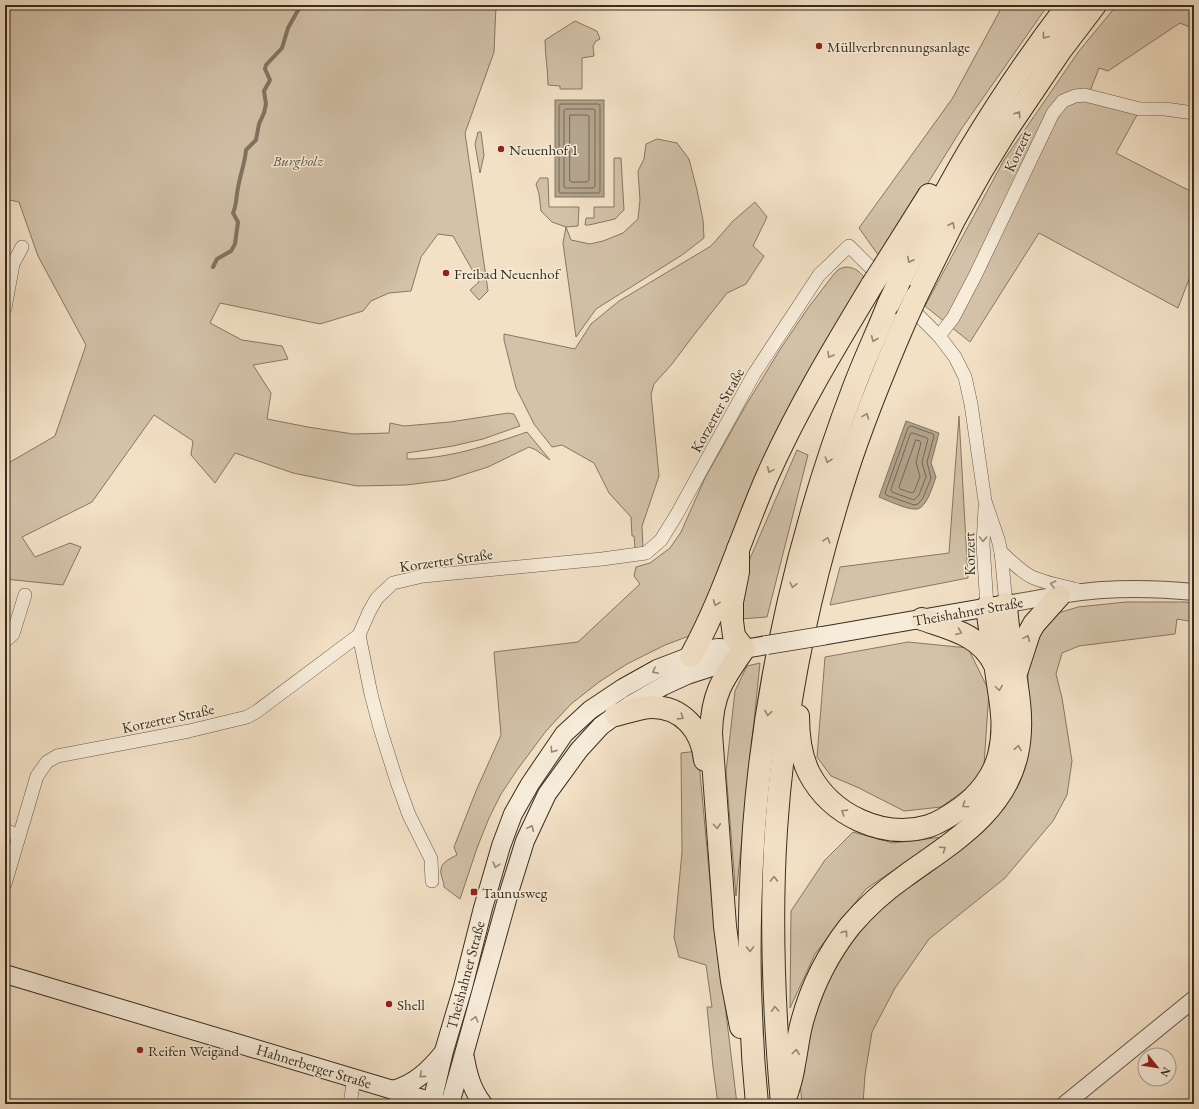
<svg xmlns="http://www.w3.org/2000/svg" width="1199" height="1109" font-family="'EB Garamond',serif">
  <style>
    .green { fill: #d3c2a9; stroke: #857863 }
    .water { fill: #b3a48d; stroke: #817460 }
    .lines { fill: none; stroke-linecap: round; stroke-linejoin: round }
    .shore { stroke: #756855; stroke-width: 1 }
    .stream { stroke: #817460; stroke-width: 4 }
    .minor-casing { stroke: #665a47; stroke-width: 14 }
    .tertiary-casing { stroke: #665a47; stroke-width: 18 }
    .secondary-casing { stroke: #372d1d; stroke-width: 20 }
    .trunk-casing { stroke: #372d1d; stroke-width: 24 }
    .minor { stroke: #f7ecda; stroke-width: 13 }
    .tertiary { stroke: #f7ecda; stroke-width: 16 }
    .secondary { stroke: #f7ecda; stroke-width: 18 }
    .trunk { stroke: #f3e1c6; stroke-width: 22 }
    .secondary-bridge-casing { stroke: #372d1d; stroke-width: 20; stroke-linecap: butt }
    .trunk-bridge-casing { stroke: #372d1d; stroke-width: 24; stroke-linecap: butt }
    .secondary-bridge { stroke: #f7ecda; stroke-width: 18 }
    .trunk-bridge { stroke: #f3e1c6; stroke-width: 22 }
    .oneway { stroke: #958772 }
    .oneway2 { stroke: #978c7c }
    .poi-dot { fill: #8f2418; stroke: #f7ecda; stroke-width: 1.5 }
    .labels { text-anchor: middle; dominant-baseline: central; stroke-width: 3; stroke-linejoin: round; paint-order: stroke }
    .poi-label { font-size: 15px; fill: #372d1d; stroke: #f7ecda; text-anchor: start }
    .street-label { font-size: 15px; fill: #372d1d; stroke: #f7ecda }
    .park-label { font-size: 15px; font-style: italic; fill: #5e5240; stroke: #f7ecda }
  </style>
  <rect width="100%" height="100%" fill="#f3e1c6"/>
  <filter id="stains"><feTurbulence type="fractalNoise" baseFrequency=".005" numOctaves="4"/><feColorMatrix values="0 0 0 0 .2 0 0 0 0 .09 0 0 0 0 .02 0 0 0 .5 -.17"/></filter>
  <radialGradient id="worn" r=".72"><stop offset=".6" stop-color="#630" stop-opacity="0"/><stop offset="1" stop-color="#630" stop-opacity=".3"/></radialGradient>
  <g class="green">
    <path d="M11 5H496L494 52 465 133 488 291 479 300 470 290 479 282 453 236 438 234 421 257 411 291 389 293 371 301 363 311 320 324 220 303 210 323 242 340 282 346 288 359 253 365 271 393 267 419 308 427 353 434 389 433 390 423 404 426 450 422 508 413 514 414 520 426 483 439 453 446 407 453V459C448 459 489 445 527 432L550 460 536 450 529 447 488 467 447 480 406 485 357 486 293 473 235 453 215 483 191 455 193 441 154 415 92 502 22 537 35 557 70 543 81 547 63 585 5 579V465L55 436 86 345 38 256 19 202 5 199V36Z"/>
    <path d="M1003 5H1048L962 128 881 259 859 228 952 99Z"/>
    <path d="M1117 5H1194V29L1180 23 1108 71 1099 68 1087 99 1138 113 1116 153 1194 193V266L1178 308 1039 233 970 342 925 306 1004 160 1079 51Z"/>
    <path d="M575 21 597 31 600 39 596 41 593 46 594 56 582 58V89H560V86L548 85C548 70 545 55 545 40Z"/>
    <path d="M478 132H481L484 155 480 173 475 144Z"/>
    <path d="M657 139 677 143 689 159 697 190 703 220 704 238 682 255 596 309 576 337 563 243 566 227 552 222 541 211 539 194 536 184 540 178H548L549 207H579L578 226 566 227 571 240 590 244 603 241 623 233 638 219 640 200 638 171 644 159 646 144Z"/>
    <path d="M614 158H621L624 210 615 219 589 225H585L586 218H594V207H614Z"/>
    <path d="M755 202 767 217 753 246 764 256 746 284 727 293 693 336 672 364 654 384 651 394 659 476 642 526 643 548H635L634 536H632L631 517 609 493 594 463 562 445 552 447 534 424 516 388 504 340V334L575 349 591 324 619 301 711 246 733 221Z"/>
    <path d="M845 267C857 267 860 273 868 281L697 633 665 645 627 664 599 682 571 704 546 731 517 770 501 794 489 818 477 848 460 899 444 887C444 882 442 879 441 874 439 863 449 859 457 855L454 847 476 791 501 735 494 652 578 642 640 584 634 576 636 567 650 563 670 548 681 532 705 478 746 405 781 348 808 308 834 274 839 269Z"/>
    <path d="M959 416 968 578 830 605 840 567 949 553Z"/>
    <path d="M797 450 808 455 767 617 740 619 745 570Z"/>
    <path d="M1126 602H1186L1194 604V622L1177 619 1175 634 1079 646 1062 653 1056 674 1062 698 1072 761 1067 795 1053 821 1005 878 929 939 895 988 872 1032 865 1075 863 1104H802L799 1070 825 976 861 923 944 856 1028 694V659L1048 616 1078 607Z"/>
    <path d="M908 642 968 648 989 691 984 765 976 782 941 807 904 811 859 788 831 776 817 757 825 657Z"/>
    <path d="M760 663 736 896 726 772 735 691 747 666Z"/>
    <path d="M698 751 715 936 720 964 737 1104H718L713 1067 707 1007H712L706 965 679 957 674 937 682 852 681 753Z"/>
    <path d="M853 832 893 843 942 837 866 889 815 954 790 1008 791 911 825 860Z"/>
  </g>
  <g class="water">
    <rect x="555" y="100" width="49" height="97"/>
    <path d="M906 421 939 433 931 463 936 477C933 485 928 503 920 508 913 513 887 500 879 497Z"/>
  </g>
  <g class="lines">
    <g class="shore">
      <path d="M561 104H598L600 105V191L599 193H561L559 192V106Z"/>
      <path d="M566 109H593L595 110V186L593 188H566L564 187V111Z"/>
      <path d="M570 115H587L589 116V180L587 182H572L570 181Z"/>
      <path d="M911 426 933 434 934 436 927 462 931 478 923 498 918 504 914 505 886 495 885 493 908 428Z"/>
      <path d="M911 433H913L927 438 928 439 922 462 926 477 919 495 914 500 892 492 891 490Z"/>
      <path d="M916 440 920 441 921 443 916 462 920 477 914 492 912 493 900 489 899 487 915 442Z"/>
    </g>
    <path class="stream" d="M213 267 217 259 231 251 235 244 238 222 233 213C237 204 236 196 238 188 240 175 245 163 246 150L256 140 259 124 264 113 266 104 264 91 270 80 265 69 266 65 282 48 288 28 301 5"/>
    <g class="minor-casing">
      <g id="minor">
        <path d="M907 304 939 336 955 357 965 377 971 404 985 501 998 539 1001 552 1006 604"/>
        <path d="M5 308 13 264 22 247"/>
        <path d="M939 336 953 318 975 276 1053 113 1063 101 1075 96 1085 95 1140 109H1165L1194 113"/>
        <path d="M985 508 983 544 987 607"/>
        <path d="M1001 552C1010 560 1019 570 1030 576 1043 583 1063 586 1078 590"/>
        <path d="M359 635 371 694 380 728 397 782 409 815 431 859 432 881"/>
        <path d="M5 641 13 634 25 595"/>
        <path d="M5 830 19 836"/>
        <path d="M5 884 37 776 47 762 57 756 189 731 247 717 256 712 359 635 369 612 377 598 393 583 423 576 602 559 646 553 661 540 677 514 754 374 819 275 849 246 883 280"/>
        <path d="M350 1104 354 1078"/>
      </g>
    </g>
    <g class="tertiary-casing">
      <g id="tertiary">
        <path d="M1006 604C1037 599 1071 592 1102 590 1133 588 1164 589 1194 592"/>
        <path d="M1065 1104 1194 999"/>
      </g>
    </g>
    <g class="secondary-casing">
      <g id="secondary">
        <path d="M822 636 1001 605"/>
        <path d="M5 974 440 1104"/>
        <path d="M465 1058C468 1075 472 1090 483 1104"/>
        <path d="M393 1090C415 1084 429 1070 443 1053"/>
        <path d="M432 1102 444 1051 463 987 483 908 501 846 513 814 530 784 564 734 590 710 623 688 657 669 691 656 712 649 718 648 744 649 767 645"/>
        <path d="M450 1104 510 889 525 841 547 794 579 750 601 726 616 715 632 704 663 686 687 675 718 665 741 651"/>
      </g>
    </g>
    <g class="trunk-casing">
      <g id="trunk">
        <path d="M885 265 929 195"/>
        <path d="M900 280C922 237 944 193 969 151 999 101 1032 52 1068 5"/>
        <path d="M916 297 954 220 982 170 1006 131 1060 51 1095 5"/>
        <path d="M738 549V572L732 602V621L734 636 744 649C722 680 712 694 711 733L725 926 732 981 741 1027"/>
        <path d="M922 619C951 629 981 635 995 665"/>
        <path d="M691 656C722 600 741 537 766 479 796 411 834 348 872 285"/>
        <path d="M1017 670 1029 633 1034 624 1059 596"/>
        <path d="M616 715C627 712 639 708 650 707 682 706 702 730 705 760"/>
        <path d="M798 716C798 736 800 755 809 773 831 815 883 840 929 826 941 822 951 815 961 808 978 796 994 776 999 755 1006 727 1001 704 997 677 994 654 990 631 987 607"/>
        <path d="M787 1093C790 1083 793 1074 794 1064 797 1050 798 1036 802 1022 811 988 828 954 850 926 866 907 884 891 904 877 949 844 1004 814 1017 754 1024 723 1018 692 1013 661 1010 642 1007 624 1006 604"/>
        <path d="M757 1104C754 1074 752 1044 751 1013 748 952 750 889 754 828 765 680 801 525 854 387 865 358 878 331 889 303"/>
        <path d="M782 1104C774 1013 770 921 776 830 784 709 809 589 846 474 863 421 884 370 906 319"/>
      </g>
    </g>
    <use href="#minor" class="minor"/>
    <use href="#tertiary" class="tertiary"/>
    <use href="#secondary" class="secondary"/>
    <use href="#trunk" class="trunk"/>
    <g class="secondary-bridge-casing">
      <path id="secondary-bridge" d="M767 645 822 636"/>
    </g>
    <g class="trunk-bridge-casing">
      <g id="trunk-bridge">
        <path d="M872 285 885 265"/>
        <path d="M889 303 900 280"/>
        <path d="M906 319 916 297"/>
      </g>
    </g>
    <use href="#secondary-bridge" class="secondary-bridge"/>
    <use href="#trunk-bridge" class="trunk-bridge"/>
  </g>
  <defs><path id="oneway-chevron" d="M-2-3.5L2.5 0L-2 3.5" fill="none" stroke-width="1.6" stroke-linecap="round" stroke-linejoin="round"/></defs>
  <g class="oneway">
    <use href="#oneway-chevron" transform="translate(1045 36) rotate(126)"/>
    <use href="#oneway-chevron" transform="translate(1018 114) rotate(-56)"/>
    <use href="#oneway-chevron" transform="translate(952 225) rotate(-63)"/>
    <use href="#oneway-chevron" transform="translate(910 260) rotate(117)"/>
    <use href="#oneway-chevron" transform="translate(874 339) rotate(113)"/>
    <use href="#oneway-chevron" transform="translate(830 355) rotate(121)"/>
    <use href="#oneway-chevron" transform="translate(866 416) rotate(-70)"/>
    <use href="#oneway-chevron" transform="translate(828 460) rotate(109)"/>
    <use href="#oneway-chevron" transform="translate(770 470) rotate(114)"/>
    <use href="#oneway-chevron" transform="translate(827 540) rotate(-74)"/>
    <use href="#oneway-chevron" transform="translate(793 585) rotate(103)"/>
    <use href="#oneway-chevron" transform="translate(716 603) rotate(112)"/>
    <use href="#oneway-chevron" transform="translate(959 632) rotate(23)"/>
    <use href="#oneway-chevron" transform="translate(1027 638) rotate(-66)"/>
    <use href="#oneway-chevron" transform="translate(999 688) rotate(82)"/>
    <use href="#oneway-chevron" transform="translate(768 713) rotate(99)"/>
    <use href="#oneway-chevron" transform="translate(681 717) rotate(32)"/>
    <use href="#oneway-chevron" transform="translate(1018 748) rotate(-80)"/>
    <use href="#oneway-chevron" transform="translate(965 805) rotate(145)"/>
    <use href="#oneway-chevron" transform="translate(844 812) rotate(-148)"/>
    <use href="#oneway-chevron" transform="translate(717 826) rotate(86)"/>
    <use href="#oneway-chevron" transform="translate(943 849) rotate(-35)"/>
    <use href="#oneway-chevron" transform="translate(774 879) rotate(-89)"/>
    <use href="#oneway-chevron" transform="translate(845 933) rotate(-54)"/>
    <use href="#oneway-chevron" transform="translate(750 949) rotate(90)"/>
    <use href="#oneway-chevron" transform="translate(775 1009) rotate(-93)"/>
    <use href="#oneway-chevron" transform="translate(796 1052) rotate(-83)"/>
  </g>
  <g class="oneway2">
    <use href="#oneway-chevron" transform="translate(983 539) rotate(92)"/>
    <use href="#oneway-chevron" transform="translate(1053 584) rotate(-166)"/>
    <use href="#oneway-chevron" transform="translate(655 671) rotate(153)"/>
    <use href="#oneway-chevron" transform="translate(553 750) rotate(125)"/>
    <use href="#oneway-chevron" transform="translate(531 828) rotate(-65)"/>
    <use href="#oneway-chevron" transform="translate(496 865) rotate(106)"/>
    <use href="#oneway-chevron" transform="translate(475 1019) rotate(-75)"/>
    <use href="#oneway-chevron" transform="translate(422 1075) rotate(140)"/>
  </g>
  <g class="poi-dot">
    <circle cx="819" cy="46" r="4"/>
    <circle cx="501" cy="149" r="4"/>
    <circle cx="446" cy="273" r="4"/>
    <rect x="470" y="888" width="8" height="8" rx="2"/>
    <circle cx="389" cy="1004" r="4"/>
    <circle cx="140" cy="1050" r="4"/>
  </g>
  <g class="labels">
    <g class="poi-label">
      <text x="827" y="46">Müllverbrennungsanlage</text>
      <text x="509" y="149">Neuenhof 1</text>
      <text x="454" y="273">Freibad Neuenhof</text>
      <text x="482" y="892">Taunusweg</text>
      <text x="397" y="1004">Shell</text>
      <text x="148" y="1050">Reifen Weigand</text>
    </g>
    <g class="street-label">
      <text transform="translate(1017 151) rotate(-65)">Korzert</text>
      <text transform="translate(717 410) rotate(-61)">Korzerter Straße</text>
      <text transform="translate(969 554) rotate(-91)">Korzert</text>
      <text transform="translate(446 560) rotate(-8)">Korzerter Straße</text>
      <text transform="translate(968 611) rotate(-10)">Theishahner Straße</text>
      <text transform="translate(168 718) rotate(-12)">Korzerter Straße</text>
      <text transform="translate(465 975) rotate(-75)">Theishahner Straße</text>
      <text transform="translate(314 1066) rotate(17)">Hahnerberger Straße</text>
    </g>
    <g class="park-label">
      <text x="298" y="160">Burgholz</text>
    </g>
  </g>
  <rect width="1199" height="1109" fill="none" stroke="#f3e1c6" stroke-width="20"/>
  <rect x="6" y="6" width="1187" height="1097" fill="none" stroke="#372d1d" stroke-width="2"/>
  <rect x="10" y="10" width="1179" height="1089" fill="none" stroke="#372d1d"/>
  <g transform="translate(1157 1067) rotate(120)"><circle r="19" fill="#f7ecda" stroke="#aaa08e"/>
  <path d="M0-3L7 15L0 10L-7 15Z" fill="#8f2418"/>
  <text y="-6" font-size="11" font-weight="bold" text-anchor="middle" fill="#372d1d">N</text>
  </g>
  <rect width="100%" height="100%" filter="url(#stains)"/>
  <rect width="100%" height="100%" fill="url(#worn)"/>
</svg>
